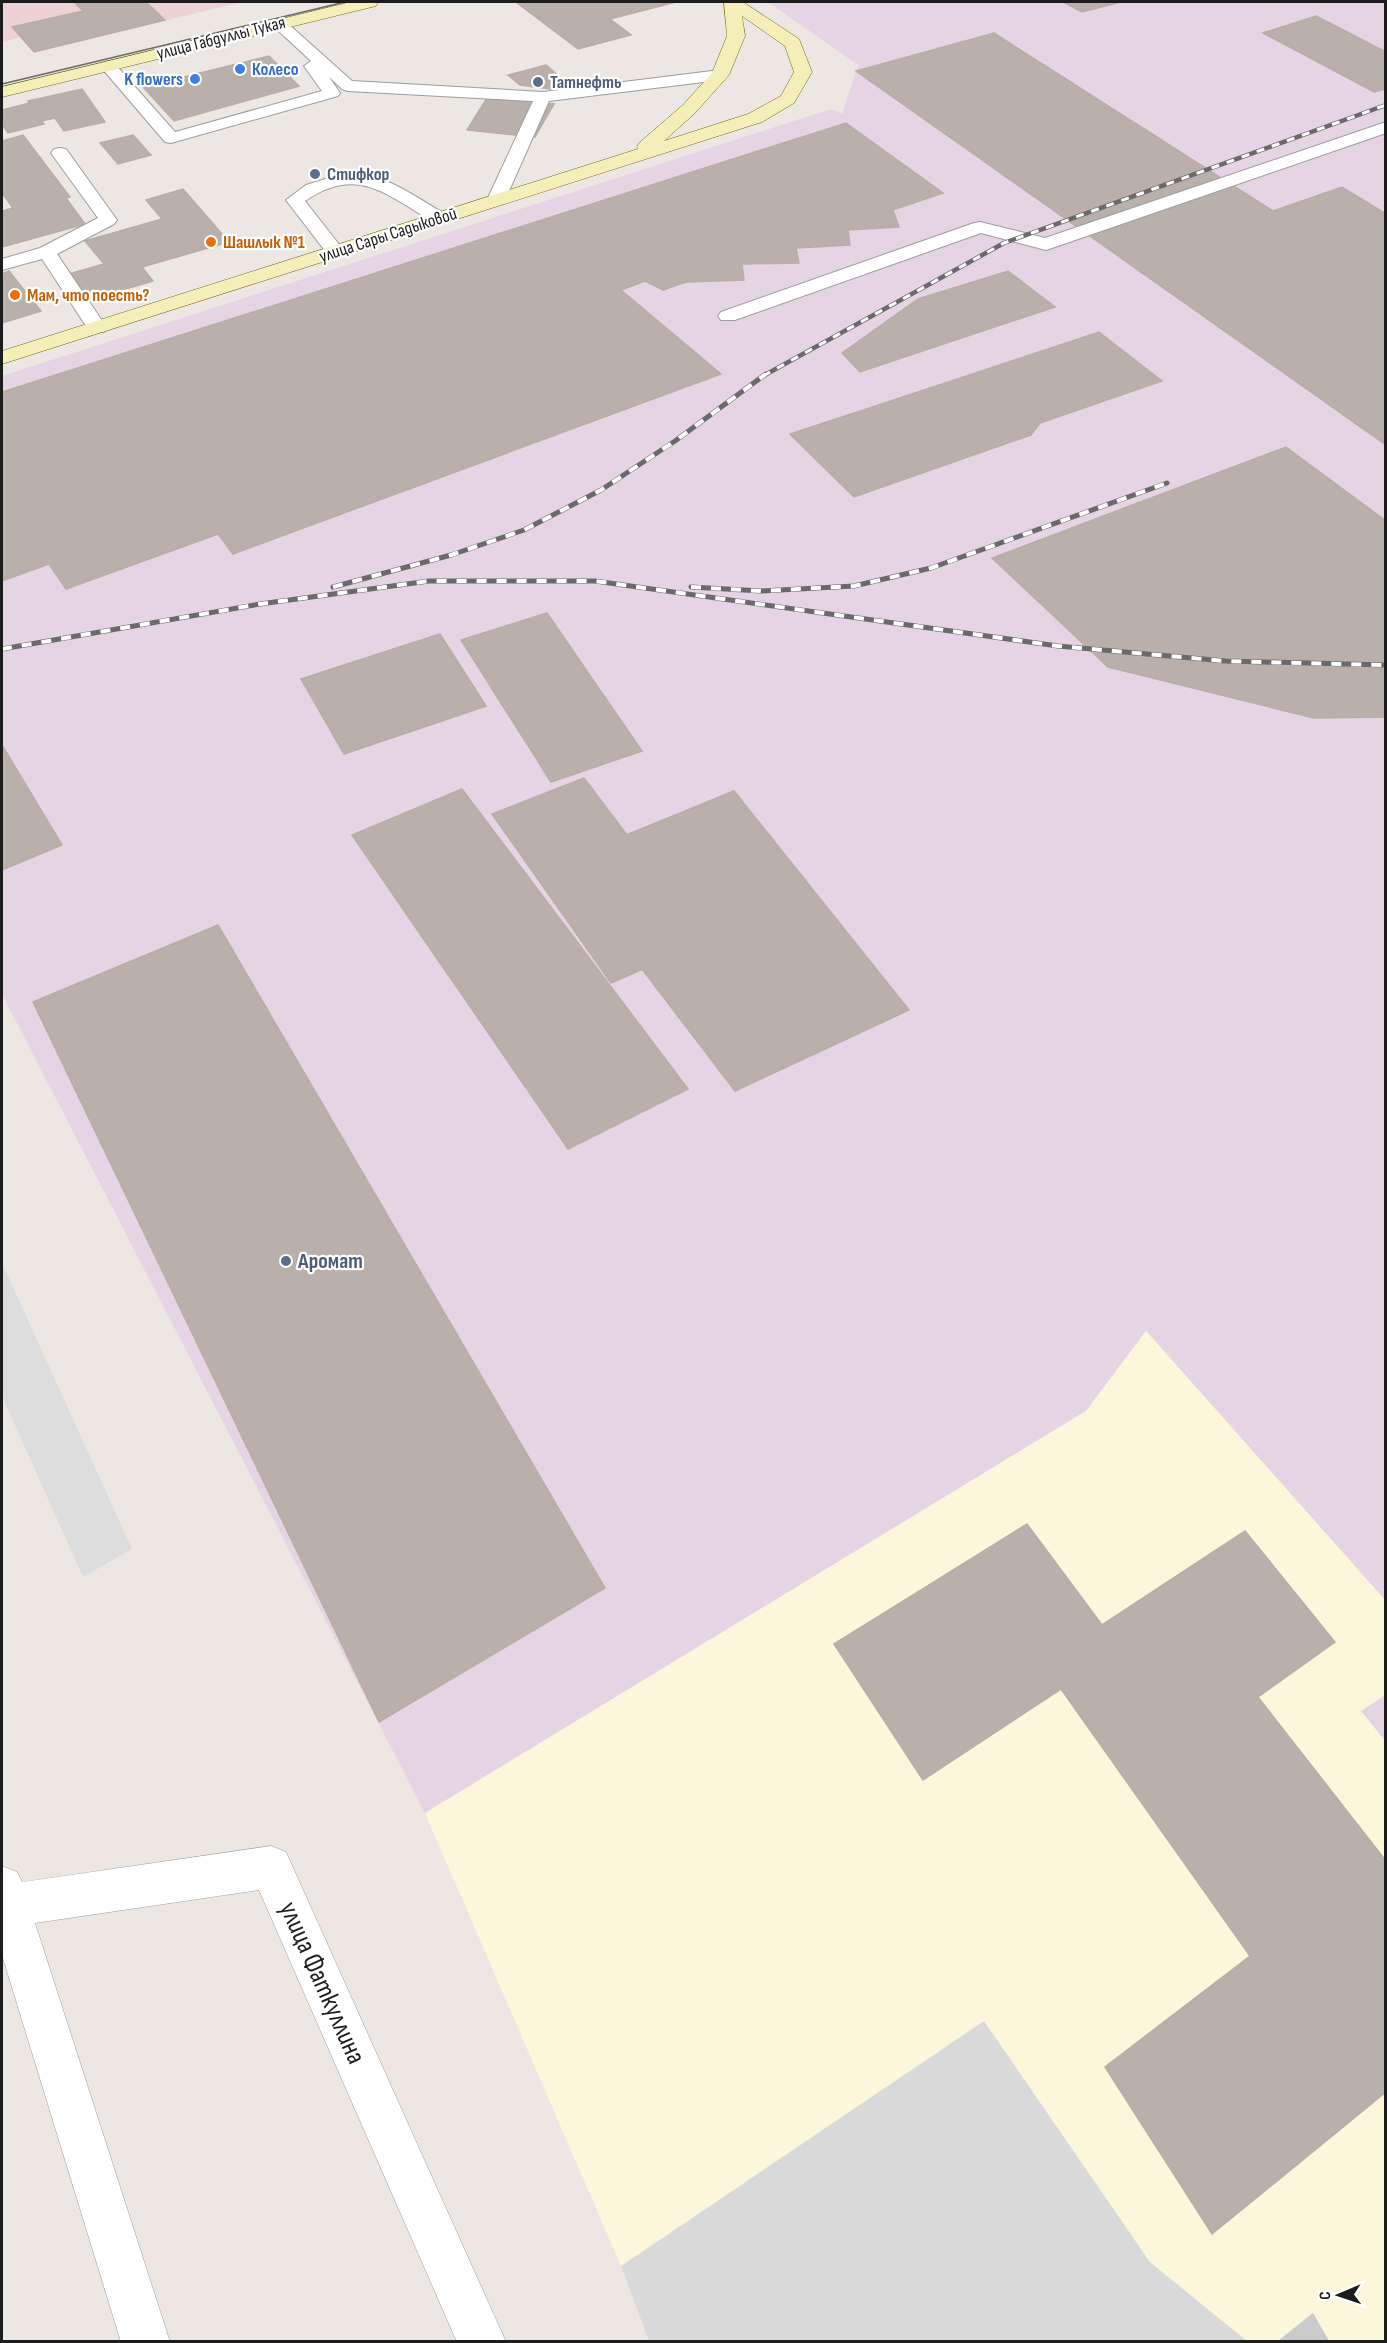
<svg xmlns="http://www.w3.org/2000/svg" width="1387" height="2343" font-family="'Sofia Sans Condensed',sans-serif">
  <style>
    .residential { fill: #dad9d9 }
    .commercial { fill: #ecd2d5 }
    .industrial { fill: #e5d4e4 }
    .education { fill: #fcf7db }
    .religious { fill: #cacaca }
    .parking { fill: #dcdcdc }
    .building { fill: #b9b0ac; stroke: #bdaca6; stroke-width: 1.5 }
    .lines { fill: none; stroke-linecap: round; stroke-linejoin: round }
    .lane-casing { stroke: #9d9d9d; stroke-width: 2 }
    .street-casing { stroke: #9d9d9d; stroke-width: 1 }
    .secondary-casing { stroke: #69650d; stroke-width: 1 }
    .lane { fill: #fff; fill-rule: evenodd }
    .street { fill: #fff; fill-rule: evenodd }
    .secondary { fill: #f4eeb9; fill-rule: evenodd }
    .tram { stroke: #6a6a6a; stroke-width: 1.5 }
    .rail-far1-casing { stroke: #6a6a6a; stroke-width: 4.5 }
    .rail-casing { stroke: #6a6a6a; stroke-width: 5 }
    .rail-far1 { stroke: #fff; stroke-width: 3; stroke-dasharray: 8; stroke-linecap: butt }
    .rail { stroke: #fff; stroke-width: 4; stroke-dasharray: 10; stroke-linecap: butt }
    .shop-dot { fill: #3f7fe0; stroke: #fff; stroke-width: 2 }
    .service-dot { fill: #5c6f8a; stroke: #fff; stroke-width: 2 }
    .food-dot { fill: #e8710a; stroke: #fff; stroke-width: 2 }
    .labels { text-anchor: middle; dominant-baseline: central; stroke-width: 4.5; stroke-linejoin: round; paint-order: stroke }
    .far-street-label { font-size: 18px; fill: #1c1c1c; stroke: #fff }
    .far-shop-label { font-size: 18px; font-weight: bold; fill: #366cbe; stroke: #fff; text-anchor: start }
    .far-service-label { font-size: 18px; font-weight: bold; fill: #4e5e75; stroke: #fff; text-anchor: start }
    .far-food-label { font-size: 18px; font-weight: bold; fill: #c56008; stroke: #fff; text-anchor: start }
    .service-label { font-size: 22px; font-weight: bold; fill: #4e5e75; stroke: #fff; text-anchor: start }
    .near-street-label { font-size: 27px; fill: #1c1c1c; stroke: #fff }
  </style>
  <rect width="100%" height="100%" fill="#ece7e2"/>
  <path class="residential" d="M984 2020 1150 2262 1247 2341H649L621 2266Z"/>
  <path class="commercial" d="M2 2H242L34 52 21 37 2 42Z"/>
  <g class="industrial">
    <path d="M768 2H1385V1600L1146 1331 1086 1411 425 1813 2 994V376L831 109 842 114 858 65Z"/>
    <path d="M1385 1695V1742L1361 1711Z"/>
  </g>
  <path class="education" d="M1146 1331 1385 1600V1695L1361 1711 1386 1742 1385 2341H1329L1313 2313 1278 2341H1247L1150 2262 984 2021 621 2266 425 1813 1086 1411Z"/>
  <path class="religious" d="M1313 2313 1329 2341H1278Z"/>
  <path class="parking" d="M2 1263 132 1549 83 1577 2 1396Z"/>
  <g class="building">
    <path d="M74 2H146L165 20 34 52 12 27 83 11Z"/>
    <path d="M516 2H676L610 19 631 35 578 49Z"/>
    <path d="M1063 2H1121L1082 12Z"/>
    <path d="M1316 16 1386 52V89L1374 92 1263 33Z"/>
    <path d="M994 33 1273 211 1342 187 1386 214V445L856 71Z"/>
    <path d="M269 56 299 86 174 121 143 87Z"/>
    <path d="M546 65 569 85 551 89 520 85 508 75Z"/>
    <path d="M82 89 105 122 64 131 55 118 42 121 28 101Z"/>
    <path d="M487 98 554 104 535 137 467 130Z"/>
    <path d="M29 103 44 124 8 133 2 124V110Z"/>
    <path d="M846 123 943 193 893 210 899 227 848 230 850 245 796 248 799 263 742 264 744 280 686 282 663 290 645 281 621 290 721 374 233 554 218 534 66 589 49 564 2 581V392Z"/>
    <path d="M23 135 70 197 66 198 85 224 2 247V211L13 208 2 193V141Z"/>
    <path d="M133 135 151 155 118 164 100 143Z"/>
    <path d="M183 189 229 242 142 267 153 281 88 300 69 274 104 264 85 241 162 219 146 200Z"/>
    <path d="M9 271 41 311 2 323V274Z"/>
    <path d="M1008 271 1055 307 860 372 842 353 918 299Z"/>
    <path d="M1099 332 1162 381 1040 423 1031 435 963 377Z"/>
    <path d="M963 377 1031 435 854 497 790 434Z"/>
    <path d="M1286 447 1386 521V717L1314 718 1108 667 992 558Z"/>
    <path d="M547 613 642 751 551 782 461 640Z"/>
    <path d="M440 634 486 706 344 754 301 679Z"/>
    <path d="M2 745 62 845 2 870Z"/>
    <path d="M584 778 707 941 611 983 492 814Z"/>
    <path d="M462 789 688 1089 568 1149 352 835Z"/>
    <path d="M734 791 909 1010 735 1091 642 969 707 941 626 835Z"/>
    <path d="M218 925 605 1588 379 1722 33 1002Z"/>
    <path d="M1027 1524 1102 1625 1245 1531 1335 1642 1258 1697 1386 1861V2092L1212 2234 1105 2067 1250 1956 1061 1689 923 1780 834 1644Z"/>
  </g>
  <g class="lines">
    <g class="lane-casing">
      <g id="lane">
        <path d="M279 19 285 21 352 81 543 92 720 70 728 75 720 80 549 101 505 200 502 204H490L487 200 533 101 348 91 342 89 329 77 340 93 338 96 171 143 165 142 100 66 108 61 114 63 175 132 322 91 304 66 311 61 271 24Z"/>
        <path d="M1386 122V133L1052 248 1046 250 981 233 735 320H721L718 316 721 312 974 223 980 222 1045 238Z"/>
        <path d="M60 148 66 149 117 220 114 224 57 254 107 328 104 332H90L42 259 2 270V259L40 248 98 218 51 153 54 149Z"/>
        <path d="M342 174C383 171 412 195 445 214L448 218 445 222C435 224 429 220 420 214 379 188 351 169 305 201L345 252 343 256H329L286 200 306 185Z"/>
      </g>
    </g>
    <g class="street-casing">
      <path id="street" d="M271 1846 286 1852 506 2342H457L259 1890 35 1923 170 2342H121L2 1955V1866L17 1872 22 1882Z"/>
    </g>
    <g class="secondary-casing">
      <g id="secondary">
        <path d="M351 2H378L376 6 2 97V87Z"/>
        <path d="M724 2H743L799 39 812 72 794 103 762 122 2 364V351L638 149 637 147 639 143 683 105 712 73 727 36ZM742 16 785 46 794 72 781 96 748 114 664 141 695 113 729 75 745 36Z"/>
      </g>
    </g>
    <use href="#lane" class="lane"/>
    <use href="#street" class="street"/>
    <use href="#secondary" class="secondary"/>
    <path class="tram" d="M2 84 345 2"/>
    <g class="rail-far1-casing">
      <path id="rail-far1" d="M763 376 1004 243 1386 105"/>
    </g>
    <g class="rail-casing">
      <g id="rail">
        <path d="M333 587 451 555 524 530 601 490 675 441 766 374"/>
        <path d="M691 587 761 591 854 586 931 568 1167 483"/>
        <path d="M2 649 260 604 429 581H595L1058 646 1225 661 1386 665"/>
      </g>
    </g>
    <use href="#rail-far1" class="rail-far1"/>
    <use href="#rail" class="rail"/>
  </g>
  <g class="shop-dot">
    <circle cx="240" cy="69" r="6"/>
    <circle cx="195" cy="79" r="6"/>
  </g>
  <g class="service-dot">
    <circle cx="538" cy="82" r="6"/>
    <circle cx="315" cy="174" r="6"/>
    <circle cx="286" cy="1261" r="6"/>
  </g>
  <g class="food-dot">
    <circle cx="211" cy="242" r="6"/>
    <circle cx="15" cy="295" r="6"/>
  </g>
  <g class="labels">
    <g class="far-street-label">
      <text transform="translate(221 38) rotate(-14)">улица Габдуллы Тукая</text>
      <text transform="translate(388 235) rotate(-18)">улица Сары Садыковой</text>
    </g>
    <g class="far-shop-label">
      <text x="252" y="69">Колесо</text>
      <text x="183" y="79" text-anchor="end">K flowers</text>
    </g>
    <g class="far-service-label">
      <text x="550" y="82">Татнефть</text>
      <text x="327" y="174">Стифкор</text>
    </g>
    <g class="far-food-label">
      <text x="223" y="242">Шашлык №1</text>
      <text x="27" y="295">Мам, что поесть?</text>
    </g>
    <g class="service-label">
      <text x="298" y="1261">Аромат</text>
    </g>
    <g class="near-street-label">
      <text transform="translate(322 1983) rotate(66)">улица Фаткуллина</text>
    </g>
  </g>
  <rect width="1387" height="2343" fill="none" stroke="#1c1c1c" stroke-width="6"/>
  <g transform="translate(1339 2295) rotate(268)" stroke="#ffffff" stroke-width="4.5" paint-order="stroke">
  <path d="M0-4.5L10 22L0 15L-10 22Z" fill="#1c1c1c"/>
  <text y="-9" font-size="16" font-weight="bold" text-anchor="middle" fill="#1c1c1c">С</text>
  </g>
</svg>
